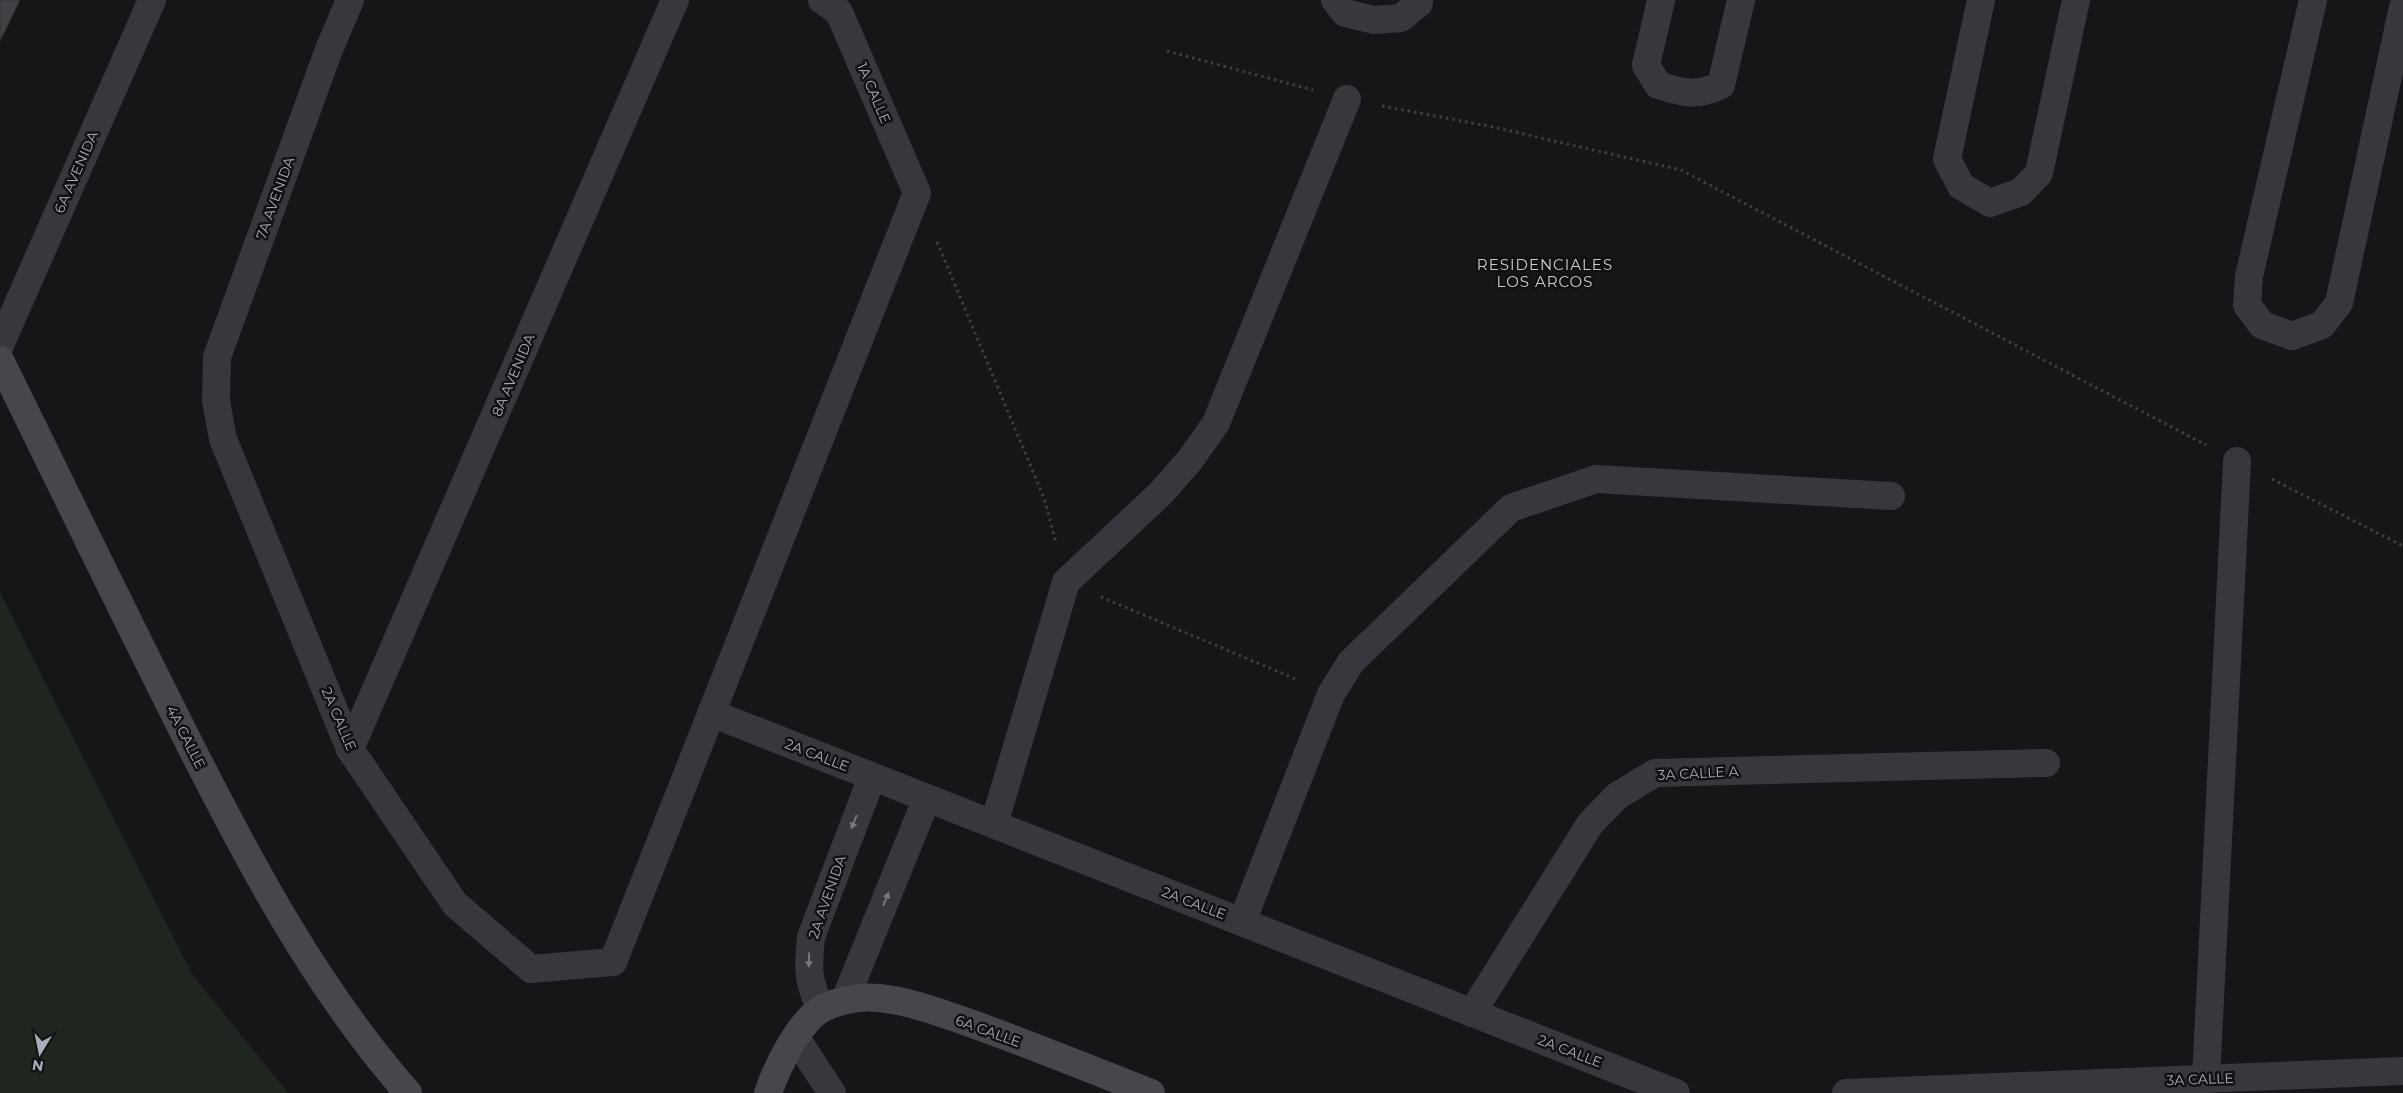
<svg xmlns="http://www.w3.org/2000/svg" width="2403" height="1093" font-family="Montserrat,sans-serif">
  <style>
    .green { fill: #1e261f }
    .building { fill: #404145; stroke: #303034 }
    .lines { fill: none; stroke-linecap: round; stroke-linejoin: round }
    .path { stroke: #3d3f44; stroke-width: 3; stroke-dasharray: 2.5 4; stroke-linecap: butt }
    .minor { stroke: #37383d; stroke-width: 28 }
    .secondary { stroke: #45474d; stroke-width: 28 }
    .oneway { fill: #757881 }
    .labels { text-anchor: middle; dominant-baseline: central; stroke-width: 5; stroke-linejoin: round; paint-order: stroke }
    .street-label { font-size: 14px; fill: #a8adb8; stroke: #111113 }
    .neighbourhood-label { font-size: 15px; letter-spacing: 1px; fill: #c9ccd4; stroke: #111113 }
  </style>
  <rect width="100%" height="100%" fill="#161618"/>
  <path class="green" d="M0 592 192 974 288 1093H0Z"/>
  <path class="building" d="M0 0H20L0 41Z"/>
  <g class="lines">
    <g class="path">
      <path d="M1167 51 1313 90"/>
      <path d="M1382 106 1493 127 1681 170 2206 445"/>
      <path d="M937 242 1044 498 1056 543"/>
      <path d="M2272 479 2403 546"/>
      <path d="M1101 597 1298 680"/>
    </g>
    <g class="minor">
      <path d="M350 0 328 52 217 357 216 401 223 439 350 749 455 904 531 969 613 962 917 193 839 12 822 0"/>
      <path d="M1335 0 1345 13 1374 20 1401 18 1419 3V0"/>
      <path d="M1661 0 1646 65 1658 85C1683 93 1697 97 1721 85L1741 0"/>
      <path d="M1981 0 1947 159 1961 186 1990 203 2021 192 2039 173 2076 0"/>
      <path d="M2313 0 2249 276 2247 305 2262 325 2292 336 2322 325 2339 303 2403 7"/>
      <path d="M0 345 152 0"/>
      <path d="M711 713 1676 1093"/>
      <path d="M350 749 675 0"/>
      <path d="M994 824 1066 582 1161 493 1190 460 1216 423 1347 99"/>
      <path d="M1242 922 1331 694 1351 662 1511 508 1596 479 1891 496"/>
      <path d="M845 1000 927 798"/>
      <path d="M821 1009C807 980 808 969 811 937L872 777"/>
      <path d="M1472 1013 1590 824 1617 796 1655 773 2046 763"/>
      <path d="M796 1038 832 1093"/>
      <path d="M2206 1079 2237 461"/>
      <path d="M1846 1093 2403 1071"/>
    </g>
    <g class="secondary">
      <path d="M0 360C61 484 121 608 183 731 247 858 314 986 408 1093"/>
      <path d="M768 1093C777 1067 799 1021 823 1008 840 1000 860 996 879 998 909 1001 938 1012 967 1022 1029 1044 1090 1069 1151 1093"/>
    </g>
  </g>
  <defs><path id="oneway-solid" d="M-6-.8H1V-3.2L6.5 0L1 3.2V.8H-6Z" transform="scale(1.25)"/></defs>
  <g class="oneway">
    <use href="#oneway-solid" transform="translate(854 822) rotate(112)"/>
    <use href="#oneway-solid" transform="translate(886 899) rotate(-68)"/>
    <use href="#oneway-solid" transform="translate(809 960) rotate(91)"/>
  </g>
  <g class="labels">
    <g class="street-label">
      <text transform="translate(874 93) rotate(67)">1A CALLE</text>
      <text transform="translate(76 172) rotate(-66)">6A AVENIDA</text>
      <text transform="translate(275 198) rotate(-70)">7A AVENIDA</text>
      <text transform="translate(513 375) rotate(-67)">8A AVENIDA</text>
      <text transform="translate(339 719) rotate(67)">2A CALLE</text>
      <text transform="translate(186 737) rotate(63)">4A CALLE</text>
      <text transform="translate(817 755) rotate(21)">2A CALLE</text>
      <text transform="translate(1698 773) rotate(-3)">3A CALLE A</text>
      <text transform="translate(827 897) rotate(-71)">2A AVENIDA</text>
      <text transform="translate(1194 903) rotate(21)">2A CALLE</text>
      <text transform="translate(988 1031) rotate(20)">6A CALLE</text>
      <text transform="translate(1570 1051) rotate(21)">2A CALLE</text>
      <text transform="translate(2200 1079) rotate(-2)">3A CALLE</text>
    </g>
    <g class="neighbourhood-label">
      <text x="1545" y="264">RESIDENCIALES<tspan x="1545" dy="17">LOS ARCOS</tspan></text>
    </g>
  </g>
  <g transform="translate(40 1053) rotate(190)" stroke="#111113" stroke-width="4" paint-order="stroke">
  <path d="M0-4L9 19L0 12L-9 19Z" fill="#a8adb8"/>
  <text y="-8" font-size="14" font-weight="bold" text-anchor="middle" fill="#a8adb8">N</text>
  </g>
</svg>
